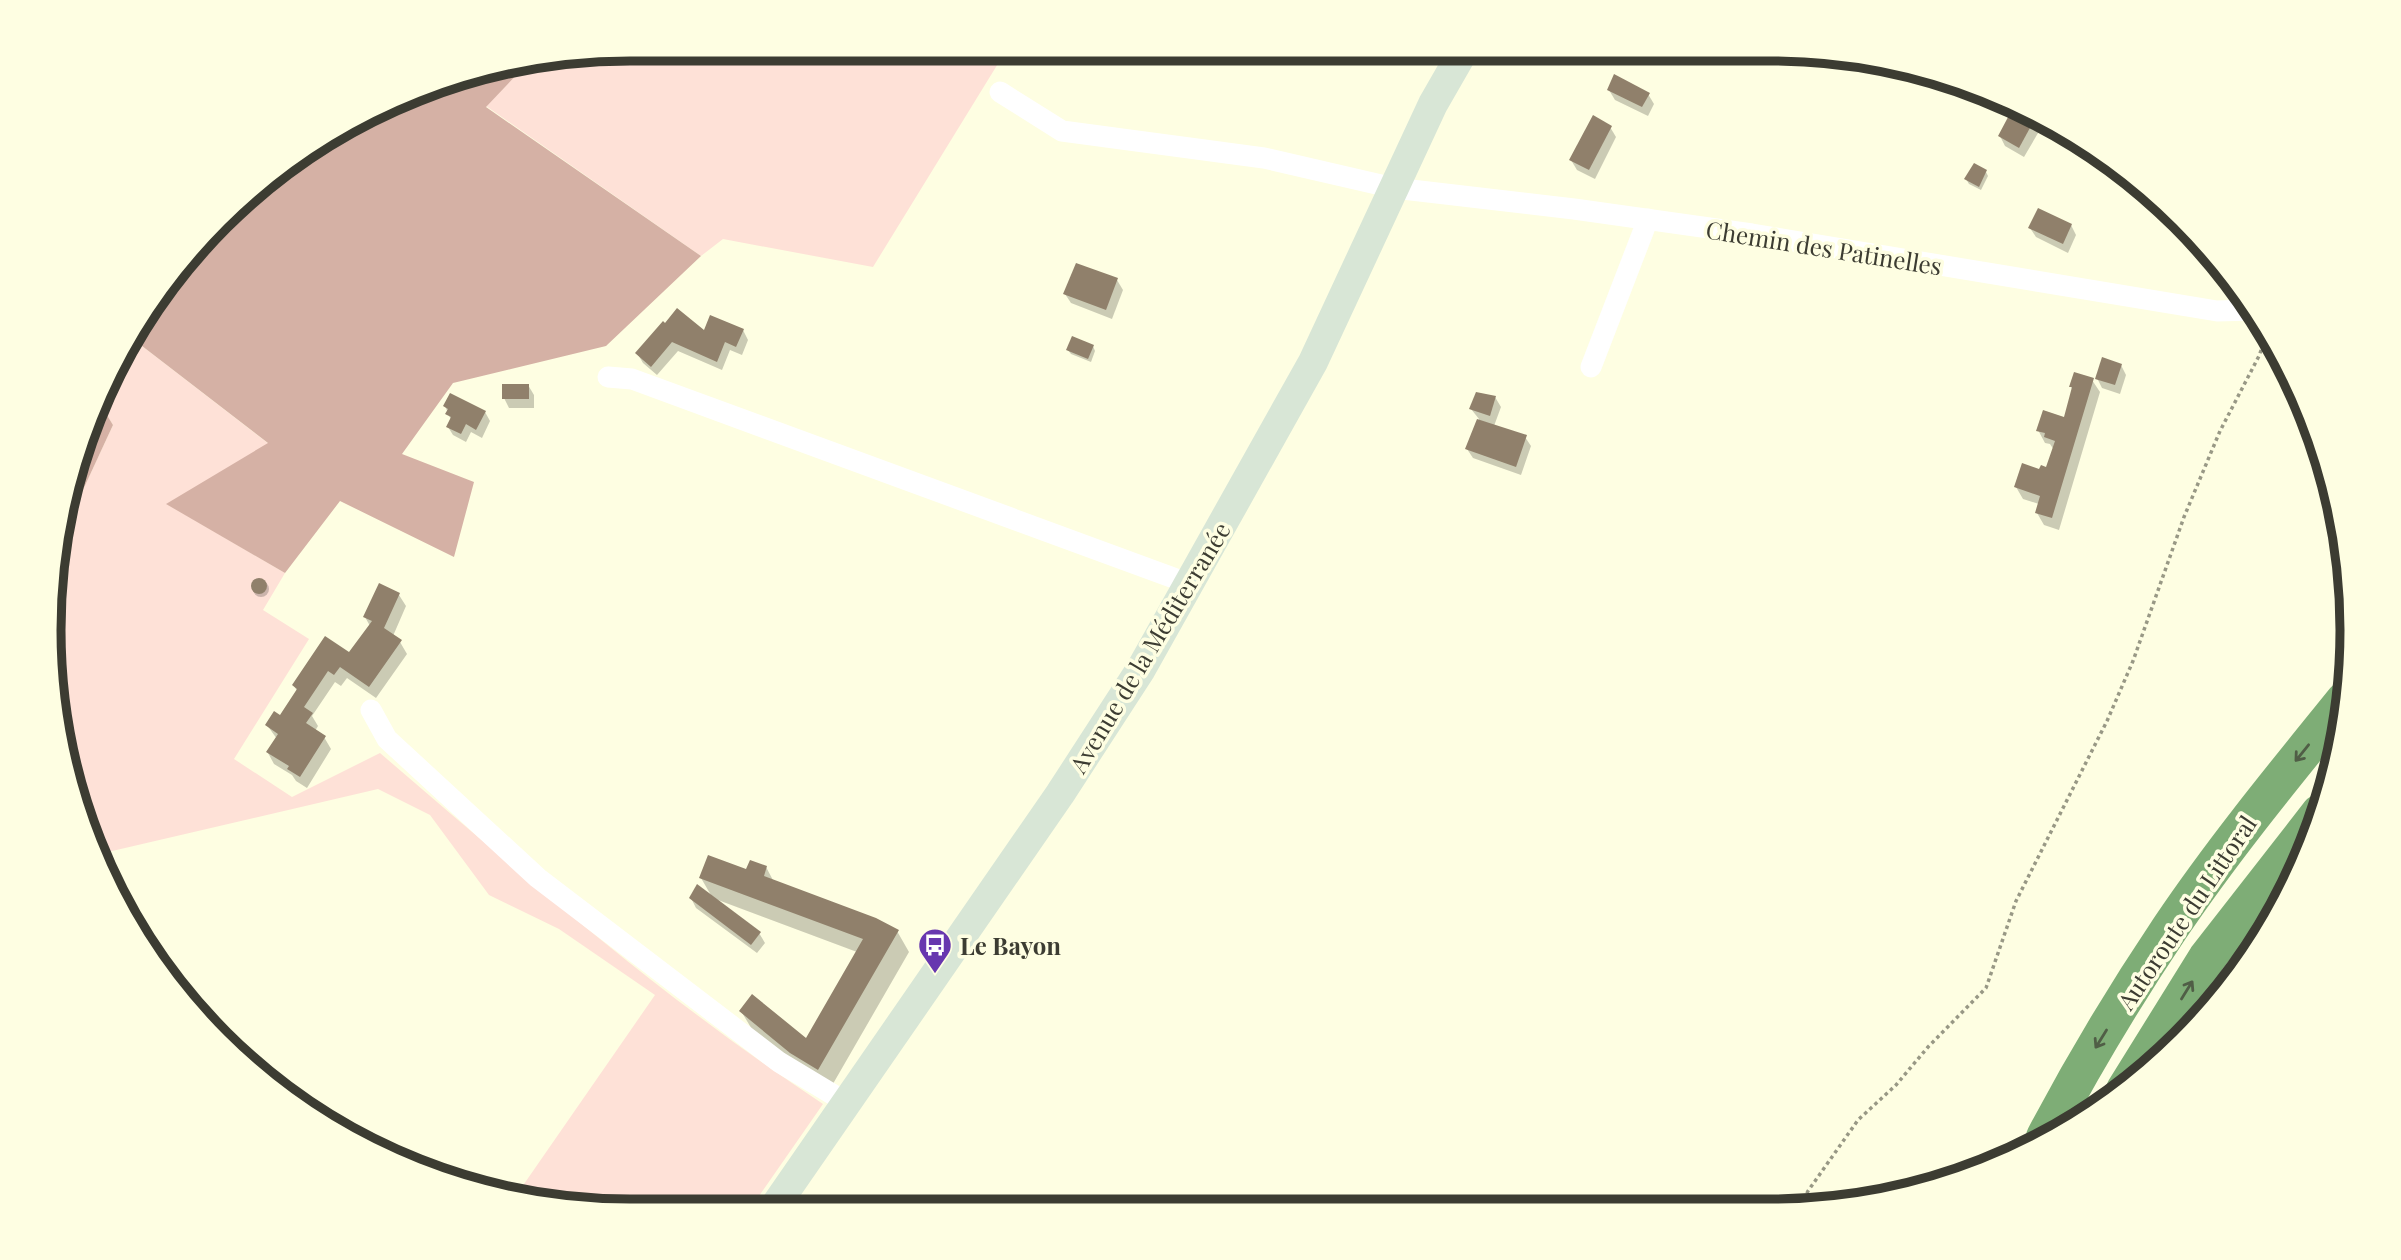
<svg xmlns="http://www.w3.org/2000/svg" width="2401" height="1260" font-family="'Playfair Display',serif">
  <style>
    .green { fill: #fee1d7 }
    .forest { fill: #d5b1a5 }
    .shadow { fill: #0003 }
    .building { fill: #90806b }
    .lines { fill: none; stroke-linecap: round; stroke-linejoin: round }
    .path { stroke: #989885; stroke-width: 3.5; stroke-dasharray: 3.5 3.5; stroke-linecap: butt }
    .minor { stroke: #fff; stroke-width: 21 }
    .secondary { stroke: #d8e6d6; stroke-width: 30 }
    .motorway { stroke: #7ead76; stroke-width: 38 }
    .oneway { stroke: #505e46 }
    .labels { text-anchor: middle; dominant-baseline: central; stroke-width: 7; stroke-linejoin: round; paint-order: stroke }
    .street-label { font-size: 24px; fill: #3c3c32; stroke: #fefee2 }
    .poi-label { font-size: 24px; font-weight: bold; fill: #3c3c32; stroke: #fefee2; text-anchor: start }
    .rim { fill: none; stroke: #3c3c32; stroke-width: 9 }
  </style>
  <rect width="100%" height="100%" fill="#fefee2"/>
  <g class="green">
    <path d="M630 49H1007L873 267 723 239 701 256 486 106 525 66Z"/>
    <path d="M133 339 269 444 167 504 285 573 263 610 309 639 234 759 292 797 380 753C523 876 665 1000 823 1104L750 1209 592 1210 515 1197 655 995 559 929 489 895 430 815 378 789 95 855 50 668 64 531 113 425 102 407Z"/>
  </g>
  <g class="forest">
    <path d="M525 66 486 107 701 256 606 346 453 383 402 454 474 482 454 557 340 501 285 573 166 504 268 443 133 339 147 308 276 169 443 80Z"/>
    <path d="M102 407 113 425 64 531 69 480Z"/>
  </g>
  <g class="shadow">
    <path d="M1609 90 1648 94 1654 104 1648 116 1615 100Z"/>
    <path d="M2013 104 2028 109 2052 124 2048 132 2041 128 2024 157 2005 146 2000 136 2015 109Z"/>
    <path d="M1610 127 1616 137 1595 179 1577 170 1571 160Z"/>
    <path d="M1986 172 1988 176 1981 190 1969 184 1966 179Z"/>
    <path d="M2127 172 2157 200 2131 185 2126 176Z"/>
    <path d="M2071 225 2076 235 2068 253 2036 237 2030 228Z"/>
    <path d="M1117 280 1123 290 1112 319 1071 303 1065 294Z"/>
    <path d="M665 325 705 333 743 330 748 340 742 355 730 350 722 370 678 351 657 375 643 363 637 353Z"/>
    <path d="M1093 346 1095 351 1091 362 1071 354 1068 350Z"/>
    <path d="M2121 365 2126 375 2120 394 2102 388 2097 378Z"/>
    <path d="M2092 380 2100 392 2059 530 2044 525 2037 513 2039 504 2023 499 2016 487 2040 471 2048 469 2054 450 2050 444 2045 443 2038 430 2065 419 2073 391 2071 387Z"/>
    <path d="M528 385 534 395V408H509L504 398Z"/>
    <path d="M1495 397 1501 407 1494 426 1525 437 1531 446 1521 475 1473 458 1467 449 1479 419 1471 409Z"/>
    <path d="M445 406 485 412 490 421 482 438 471 432 466 442 453 435 448 427 451 420Z"/>
    <circle cx="261" cy="589" r="8"/>
    <path d="M399 595 406 606 393 636 400 642 407 654 376 698 347 678 341 686 335 682 312 716 318 726 315 731 324 737 331 749 307 788 296 781 292 775 274 764 268 753 277 739 267 725 281 718 298 692 294 686 350 654 370 626 365 617Z"/>
    <path d="M766 867 774 882 897 931 909 952 830 1089 753 1031 741 1011 806 1041 857 952 718 900 759 933 765 943 757 953 696 908 691 898 712 897 701 878Z"/>
  </g>
  <g class="building">
    <path d="M1614 74 1650 93 1642 107 1607 90Z"/>
    <path d="M2015 104 2037 115 2019 148 1998 136Z"/>
    <path d="M1593 115 1612 126 1589 170 1569 160Z"/>
    <path d="M1974 163 1987 170 1979 187 1964 179Z"/>
    <path d="M2038 208 2072 224 2063 244 2028 228Z"/>
    <path d="M1076 263 1118 278 1106 310 1063 294Z"/>
    <path d="M677 308 704 330 710 315 744 329 736 347 725 342 717 362 672 342 651 367 635 353 663 321 665 323Z"/>
    <path d="M1072 336 1094 345 1088 359 1066 350Z"/>
    <path d="M2102 357 2122 364 2115 385 2095 379Z"/>
    <path d="M2074 372 2094 378 2052 518 2035 513 2040 496 2014 487 2022 463 2039 469 2041 465 2046 467 2055 441 2044 437 2045 433 2036 431 2043 410 2064 417 2072 387H2069Z"/>
    <rect x="502" y="384" width="27" height="15"/>
    <path d="M1476 392 1496 396 1490 416 1469 409Z"/>
    <path d="M450 393 486 411 476 430 466 424 461 434 446 427 451 417 445 414 448 409 443 406Z"/>
    <path d="M1477 419 1527 435 1516 467 1465 449Z"/>
    <circle cx="259" cy="586" r="8"/>
    <path d="M379 583 400 593 384 628 402 640 369 687 340 667 334 675 328 671 304 707 313 713 306 723 326 736 300 777 287 769 289 766 266 752 278 734 265 725 274 711 280 715 297 689 292 685 325 636 349 652 372 621 363 617Z"/>
    <path d="M708 855 746 869 750 860 767 866 764 876 876 918 899 930 818 1070 790 1053 739 1011 752 994 806 1038 863 939 699 878Z"/>
    <path d="M697 884 761 932 751 945 689 898Z"/>
  </g>
  <g class="lines">
    <path class="path" d="M1801 1206 1808 1191 1858 1120 1896 1085 1928 1047 1986 988 2016 901 2107 721 2133 661 2184 517 2220 431 2259 356 2268 331"/>
    <g class="minor">
      <path d="M1000 92 1062 131 1264 158 1394 188 1574 209 1752 234 2217 311 2253 310"/>
      <path d="M1591 367 1648 219"/>
      <path d="M608 377 632 379 1190 584"/>
      <path d="M371 710 387 739 538 878 779 1062 847 1103"/>
    </g>
    <path class="secondary" d="M773 1209 1060 794 1141 669 1313 362 1433 104 1464 50"/>
    <g class="motorway">
      <path d="M2125 1090 2207 958 2320 813"/>
      <path d="M2045 1137C2083 1065 2125 995 2170 928 2224 848 2285 774 2345 700"/>
    </g>
  </g>
  <defs><path id="oneway-shaft" d="M-6 0H5M1.5-3L5.5 0L1.5 3" fill="none" stroke-width="1.6" stroke-linecap="round" stroke-linejoin="round" transform="scale(1.75)"/></defs>
  <g class="oneway">
    <use href="#oneway-shaft" transform="translate(2302 753) rotate(129)"/>
    <use href="#oneway-shaft" transform="translate(2187 990) rotate(-58)"/>
    <use href="#oneway-shaft" transform="translate(2101 1039) rotate(122)"/>
  </g>
  <defs>
    <g id="bus-pin" transform="scale(1.75)"><path d="M0 17L-7.5 6A9.5 9.5 0 1 1 7.5 6Z" fill="#6737af" stroke="#fefee2"/><path d="M-5-6H5V4H4V6H2V4H-2V6H-4V4H-5ZM-3.5-4V0h7V-4ZM-3.5 1.2v1.5H-2V1.2ZM2 1.2v1.5H3.5V1.2Z" fill="#fff"/></g>
  </defs>
  <g fill-rule="evenodd">
    <use href="#bus-pin" x="935" y="945"/>
  </g>
  <g class="labels">
    <g class="street-label">
      <text transform="translate(1824 247) rotate(9)">Chemin des Patinelles</text>
      <text transform="translate(1149 647) rotate(-59)">Avenue de la Méditerranée</text>
      <text transform="translate(2186 912) rotate(-56)">Autoroute du Littoral</text>
    </g>
    <g class="poi-label">
      <text x="960" y="945">Le Bayon</text>
    </g>
  </g>
  <path d="M0 0H2401V1260H0ZM630 61H1771A569 569 0 0 1 2340 630V630A569 569 0 0 1 1771 1199H630A569 569 0 0 1 61 630V630A569 569 0 0 1 630 61Z" fill="#fefee2" fill-rule="evenodd"/>
  <path class="rim" d="M630 61H1771A569 569 0 0 1 2340 630V630A569 569 0 0 1 1771 1199H630A569 569 0 0 1 61 630V630A569 569 0 0 1 630 61Z"/>
</svg>
